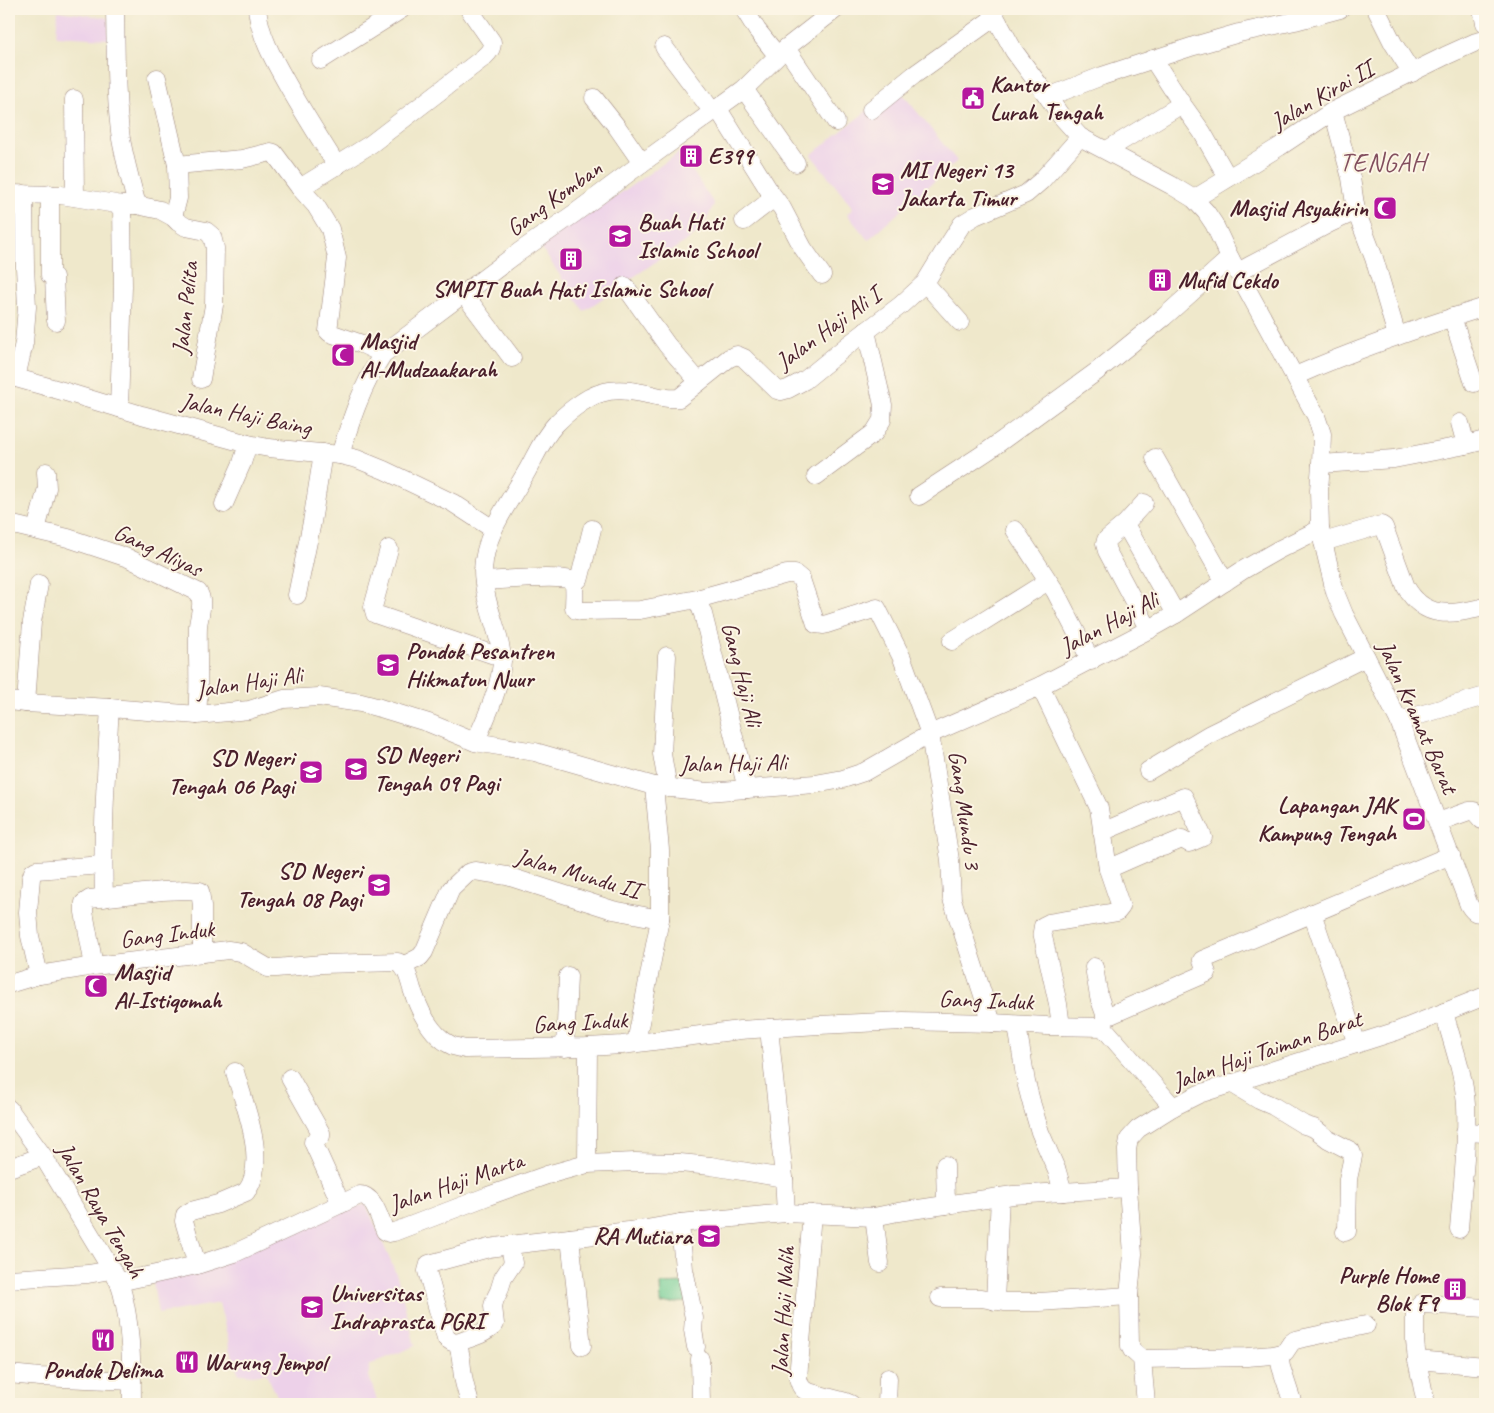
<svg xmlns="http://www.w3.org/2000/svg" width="1494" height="1413" font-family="Caveat,sans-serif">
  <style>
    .built { fill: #edd1e9 }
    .green { fill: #73ce95; stroke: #5e7660 }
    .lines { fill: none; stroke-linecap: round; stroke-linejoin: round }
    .minor-casing { stroke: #9c847b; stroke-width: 19 }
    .minor { stroke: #fff; stroke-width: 18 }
    .labels { text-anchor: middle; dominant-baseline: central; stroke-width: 4; stroke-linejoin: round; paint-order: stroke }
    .poi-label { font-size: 24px; font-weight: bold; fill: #4a1f2b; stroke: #fcf5e5; text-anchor: start }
    .street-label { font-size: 24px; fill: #4a1f2b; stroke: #fcf5e5 }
    .quarter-label { font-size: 26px; letter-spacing: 1px; fill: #824e5e; stroke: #fcf5e5 }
  </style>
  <rect width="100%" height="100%" fill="#fcf5e5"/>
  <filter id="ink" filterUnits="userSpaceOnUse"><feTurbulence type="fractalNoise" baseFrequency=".02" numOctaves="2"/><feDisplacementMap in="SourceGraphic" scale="10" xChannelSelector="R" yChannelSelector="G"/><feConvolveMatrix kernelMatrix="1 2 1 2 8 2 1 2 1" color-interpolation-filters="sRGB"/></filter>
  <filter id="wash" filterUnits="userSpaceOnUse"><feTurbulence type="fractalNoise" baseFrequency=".0096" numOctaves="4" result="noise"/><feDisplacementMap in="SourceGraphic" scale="20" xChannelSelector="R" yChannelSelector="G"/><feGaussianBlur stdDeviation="1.12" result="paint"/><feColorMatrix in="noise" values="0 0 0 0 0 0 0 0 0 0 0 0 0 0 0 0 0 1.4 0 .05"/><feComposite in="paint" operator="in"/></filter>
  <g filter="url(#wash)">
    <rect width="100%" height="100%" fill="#efe8cb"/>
    <g class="built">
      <path d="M58 11 108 18 109 39 56 36Z"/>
      <path d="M897 87 957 161 868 240 847 214 853 208 811 155Z"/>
      <path d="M680 152 714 204 702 230 584 311 538 243 583 213 586 217Z"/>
      <path d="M366 1204 397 1276 415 1346 369 1365V1376L378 1404H281L266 1373 253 1375 239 1374 229 1348 228 1339 219 1303 158 1314 152 1275 322 1220Z"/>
    </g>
    <path class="green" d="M685 1283 686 1302 661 1304 660 1284Z"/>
  </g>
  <g filter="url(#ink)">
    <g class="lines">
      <g class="minor-casing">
        <g id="minor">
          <path d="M115 9C116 52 115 96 121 139 125 161 131 183 137 205"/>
          <path d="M257 9C260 35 272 57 285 80 301 109 319 137 337 166"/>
          <path d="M744 9 757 30 777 55"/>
          <path d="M991 9 1014 51 1048 97 1061 116 1080 137 1171 185 1194 199 1206 212 1214 224 1230 258 1316 416 1322 434 1321 464 1319 490 1320 529 1335 592 1344 614 1399 721 1469 905C1474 913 1476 914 1485 912"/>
          <path d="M1376 9 1393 43 1412 73"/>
          <path d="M1482 9 1485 23"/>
          <path d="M664 47 713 112"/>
          <path d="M786 48 836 122"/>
          <path d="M321 60 402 9"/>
          <path d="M157 78 177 165 178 198 173 217"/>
          <path d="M744 89 796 163"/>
          <path d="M1048 97 1102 76 1194 46 1239 33 1295 21 1340 9"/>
          <path d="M594 98 617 127 642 163"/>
          <path d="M74 99 75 197"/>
          <path d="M1182 104 1202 132 1228 178"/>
          <path d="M718 109 770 192 782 208 803 248 822 275"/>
          <path d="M871 110 914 75 995 17"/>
          <path d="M1333 111 1351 178 1356 211 1374 258 1397 336"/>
          <path d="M1107 150 1182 104 1153 59"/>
          <path d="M177 165 242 159 271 152 274 153 300 188 316 206 330 229 337 258 328 331 330 333 362 344 383 354"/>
          <path d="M300 188 371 144 483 58C488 53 492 50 492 42L469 9"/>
          <path d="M9 194 61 195 122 205H137L160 210 173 217 178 222 186 227 206 231 212 236 215 248 214 305 201 379"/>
          <path d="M50 194V275L54 277 56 321"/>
          <path d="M1194 199 1279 147 1333 111 1445 56 1476 42 1485 40"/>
          <path d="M744 221 770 201V192"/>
          <path d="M1238 272 1330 223 1356 211"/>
          <path d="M925 283 960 322"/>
          <path d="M625 286 667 345 699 382"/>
          <path d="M464 294 512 358"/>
          <path d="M1452 317 1474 383"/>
          <path d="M9 376 66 392 142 415 248 444 269 448 340 455 357 459 384 470 453 503 493 529"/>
          <path d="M1295 376C1357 349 1421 327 1485 307"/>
          <path d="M16 378 24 343 27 307 25 267 24 194"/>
          <path d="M119 408 123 286 122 205"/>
          <path d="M1466 445 1485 440"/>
          <path d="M340 455C351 420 362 385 383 354L519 252 575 213 642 163 744 89 786 48 836 9"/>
          <path d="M1155 458 1225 582"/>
          <path d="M1321 464 1394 459 1466 445 1460 423"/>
          <path d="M816 476 874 433 882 420 883 405 866 331"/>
          <path d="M919 496 989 450 1096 372 1164 317 1230 258"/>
          <path d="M1144 503 1125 524 1106 540 1105 544 1107 551 1149 630"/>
          <path d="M224 504 242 463 248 444"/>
          <path d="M9 524 68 538 128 558 198 592C205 601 199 616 198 626 197 656 200 685 197 715"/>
          <path d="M1125 524 1176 614"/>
          <path d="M36 530 47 488 46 472"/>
          <path d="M1015 530 1055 591 1091 661"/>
          <path d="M1323 542 1381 525 1384 527 1406 587C1425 621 1453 614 1485 607"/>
          <path d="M389 549 373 607 375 614 503 658"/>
          <path d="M484 581C497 580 564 575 571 580 576 585 574 601 574 607L576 610 581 611 640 610 697 599 787 574H795L801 579 816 624 824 625 877 608 902 658 930 734 950 860 952 899 992 1023"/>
          <path d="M572 581 578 580 580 577 592 529"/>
          <path d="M297 595 312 522 323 453"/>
          <path d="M697 599 703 614 747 789"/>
          <path d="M952 641 1048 581"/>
          <path d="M667 656 662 754 668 788"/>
          <path d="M1040 686 1099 808 1108 869 1121 907 1117 912 1049 923 1043 926 1042 932 1058 1004 1061 1026"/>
          <path d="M9 701 26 703 110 708 197 715 249 710 284 699 319 697 361 703 380 708 429 723 475 742 535 752 654 786 707 792 815 784 843 779 864 772 930 734 1040 686 1146 631 1176 614 1243 570 1278 550 1320 529"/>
          <path d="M26 703 32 622 39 584"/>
          <path d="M1399 721 1485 696"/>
          <path d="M475 742C486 719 502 684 502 659 502 651 499 641 497 633 491 613 483 592 483 570 485 532 509 503 527 471 536 455 542 439 555 425 565 414 586 397 601 393 613 389 629 390 642 393 655 395 666 400 679 398L729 358 737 355 744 358 777 390 781 391 788 389 805 380 848 345 901 305 925 283 942 255 962 224 975 216 1026 194 1041 181 1080 137"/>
          <path d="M1148 771 1210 734 1366 657"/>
          <path d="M1438 822 1469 811H1474L1482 820H1485"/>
          <path d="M1102 832 1184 797 1203 837 1189 843 1182 839 1163 847H1158L1108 869"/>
          <path d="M104 898C102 834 106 771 110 708"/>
          <path d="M1312 913 1357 1044"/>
          <path d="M94 966 84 912V903L90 899 162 891 186 890 200 891 202 906V953"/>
          <path d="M403 966 420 957 424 952 451 889 468 873 475 871 507 876 613 910 660 919V850L654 786"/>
          <path d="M1094 967 1099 997 1106 1017"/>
          <path d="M39 975 30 936 28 912 31 878 33 872 36 870 103 865"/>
          <path d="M9 984 39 975 94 966 228 950 241 952 268 968H276L322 964 398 962C407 968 409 979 412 989 419 1010 432 1037 453 1046 457 1047 461 1048 465 1049L588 1047 622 1045 740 1030 819 1025 903 1021 992 1023 1047 1026 1103 1027 1173 1107"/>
          <path d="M1444 1012C1452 1042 1464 1074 1466 1105 1468 1146 1462 1188 1459 1229"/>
          <path d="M1017 1025 1026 1082 1032 1105 1040 1132 1057 1171 1063 1192"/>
          <path d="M1103 1027 1104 1021 1106 1017 1207 973 1202 960 1451 855"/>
          <path d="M769 1028 784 1178 786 1213"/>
          <path d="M636 1043 660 919"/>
          <path d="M565 1048 568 976"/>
          <path d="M290 1078 321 1133V1136L313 1142 341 1204"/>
          <path d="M1231 1083 1259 1100 1273 1106 1304 1125 1314 1128 1328 1139 1351 1151 1353 1156 1348 1179 1347 1231 1345 1232"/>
          <path d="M9 1109 43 1156 119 1282C131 1316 132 1367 132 1404"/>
          <path d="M1465 1132 1485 1133"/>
          <path d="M587 1164 588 1047"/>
          <path d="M945 1165 946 1205"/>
          <path d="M9 1168 43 1156"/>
          <path d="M812 1214 798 1378C800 1385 801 1389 808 1392L846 1402 851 1404"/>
          <path d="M874 1217 880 1263"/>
          <path d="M680 1223 684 1269 694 1318 693 1330 696 1347"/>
          <path d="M570 1238 582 1346"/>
          <path d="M197 1265 184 1221 185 1215 191 1211 218 1204 246 1192C269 1162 244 1104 235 1072"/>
          <path d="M9 1279 88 1274 111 1270"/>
          <path d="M119 1282 197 1265 235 1253 360 1195C374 1195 380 1220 385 1231L389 1233 394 1232 488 1196 547 1175 587 1164 635 1162 680 1163 711 1166 784 1178"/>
          <path d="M940 1298H981L1004 1302H1039L1129 1296"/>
          <path d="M995 1301 1000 1197"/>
          <path d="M457 1343C469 1338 487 1334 495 1324L493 1306 495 1299 499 1291 503 1278 513 1263 510 1245"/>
          <path d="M1279 1354 1281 1367 1293 1404"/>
          <path d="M700 1359 701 1404"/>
          <path d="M1142 1359 1247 1357 1273 1355 1285 1352 1291 1343 1295 1340 1366 1325"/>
          <path d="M1417 1360 1485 1366"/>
          <path d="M9 1374 40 1377 132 1381"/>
          <path d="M470 1404C468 1395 464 1385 463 1376 461 1365 462 1354 457 1343L452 1342 446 1338 427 1271 429 1264 489 1248 510 1245 646 1229 680 1223 786 1213 874 1217 898 1212 1013 1195 1128 1188"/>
          <path d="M887 1404 888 1378"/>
          <path d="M1146 1404 1142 1359 1132 1350 1130 1346 1129 1296 1133 1254 1128 1188 1127 1150 1129 1139 1138 1129 1173 1107 1199 1094 1397 1031 1485 996"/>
          <path d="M1426 1404 1417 1360 1415 1341V1310L1420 1304H1424L1485 1308"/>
        </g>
      </g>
      <use href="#minor" class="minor"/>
    </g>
  </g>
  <defs>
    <g id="civic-square" transform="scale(1.25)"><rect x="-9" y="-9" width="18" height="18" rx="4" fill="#b5179e" stroke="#fcf5e5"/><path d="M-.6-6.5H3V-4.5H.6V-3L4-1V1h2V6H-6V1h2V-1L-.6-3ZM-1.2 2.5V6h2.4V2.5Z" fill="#fff"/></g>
    <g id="building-square" transform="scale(1.25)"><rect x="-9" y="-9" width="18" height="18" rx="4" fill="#b5179e" stroke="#fcf5e5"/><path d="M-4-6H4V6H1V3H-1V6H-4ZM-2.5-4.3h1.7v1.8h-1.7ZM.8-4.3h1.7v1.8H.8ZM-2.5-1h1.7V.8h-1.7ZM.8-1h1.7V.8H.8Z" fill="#fff"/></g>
    <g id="school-square" transform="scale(1.25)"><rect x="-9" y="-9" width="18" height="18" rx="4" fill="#b5179e" stroke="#fcf5e5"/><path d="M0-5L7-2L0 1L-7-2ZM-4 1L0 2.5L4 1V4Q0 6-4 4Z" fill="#fff"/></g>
    <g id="mosque-square" transform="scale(1.25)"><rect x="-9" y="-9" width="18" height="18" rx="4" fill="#b5179e" stroke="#fcf5e5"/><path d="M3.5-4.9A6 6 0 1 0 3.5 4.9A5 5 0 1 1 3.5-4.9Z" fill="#fff"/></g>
    <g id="stadium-square" transform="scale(1.25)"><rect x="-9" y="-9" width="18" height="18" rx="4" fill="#b5179e" stroke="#fcf5e5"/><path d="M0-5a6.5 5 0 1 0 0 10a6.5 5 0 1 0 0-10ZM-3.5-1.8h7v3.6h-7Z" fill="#fff"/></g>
    <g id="university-square" transform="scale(1.25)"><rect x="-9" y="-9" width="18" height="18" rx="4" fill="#b5179e" stroke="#fcf5e5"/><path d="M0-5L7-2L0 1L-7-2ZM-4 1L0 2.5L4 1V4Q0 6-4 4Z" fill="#fff"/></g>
    <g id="restaurant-square" transform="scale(1.25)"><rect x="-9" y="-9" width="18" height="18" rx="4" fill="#b5179e" stroke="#fcf5e5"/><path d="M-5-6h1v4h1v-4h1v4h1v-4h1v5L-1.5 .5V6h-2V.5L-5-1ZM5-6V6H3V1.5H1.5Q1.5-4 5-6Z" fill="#fff"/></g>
  </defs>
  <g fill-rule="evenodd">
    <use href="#civic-square" x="973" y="98"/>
    <use href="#building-square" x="691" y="156"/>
    <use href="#school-square" x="883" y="184"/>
    <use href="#mosque-square" x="1385" y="208"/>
    <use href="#school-square" x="620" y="236"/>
    <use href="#building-square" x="571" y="259"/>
    <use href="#building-square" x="1160" y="280"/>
    <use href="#mosque-square" x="343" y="355"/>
    <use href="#school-square" x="388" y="665"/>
    <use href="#school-square" x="356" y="769"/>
    <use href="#school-square" x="311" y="772"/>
    <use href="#stadium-square" x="1414" y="819"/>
    <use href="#school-square" x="379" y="885"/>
    <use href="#mosque-square" x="96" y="986"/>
    <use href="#school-square" x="709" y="1236"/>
    <use href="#building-square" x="1455" y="1289"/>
    <use href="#university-square" x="312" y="1307"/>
    <use href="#restaurant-square" x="103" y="1340"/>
    <use href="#restaurant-square" x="187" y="1362"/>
  </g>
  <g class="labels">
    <g class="poi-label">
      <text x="990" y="84">Kantor<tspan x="990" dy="28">Lurah Tengah</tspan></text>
      <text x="708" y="156">E399</text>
      <text x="900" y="170">MI Negeri 13<tspan x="900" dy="28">Jakarta Timur</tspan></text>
      <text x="1368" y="208" text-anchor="end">Masjid Asyakirin</text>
      <text x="638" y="222">Buah Hati<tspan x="638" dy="28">Islamic School</tspan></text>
      <text x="1178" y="280">Mufid Cekdo</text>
      <text x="571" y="289" text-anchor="middle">SMPIT Buah Hati Islamic School</text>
      <text x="360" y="341">Masjid<tspan x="360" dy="28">Al-Mudzaakarah</tspan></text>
      <text x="406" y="651">Pondok Pesantren<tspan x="406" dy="28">Hikmatun Nuur</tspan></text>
      <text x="374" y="755">SD Negeri<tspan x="374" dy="28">Tengah 09 Pagi</tspan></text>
      <text x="294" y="758" text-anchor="end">SD Negeri<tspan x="294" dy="28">Tengah 06 Pagi</tspan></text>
      <text x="1396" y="805" text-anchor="end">Lapangan JAK<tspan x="1396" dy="28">Kampung Tengah</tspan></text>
      <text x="362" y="871" text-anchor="end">SD Negeri<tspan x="362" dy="28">Tengah 08 Pagi</tspan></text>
      <text x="114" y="972">Masjid<tspan x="114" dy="28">Al-Istiqomah</tspan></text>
      <text x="692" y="1236" text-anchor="end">RA Mutiara</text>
      <text x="1438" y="1275" text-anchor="end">Purple Home<tspan x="1438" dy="28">Blok F9</tspan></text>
      <text x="330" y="1293">Universitas<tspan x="330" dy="28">Indraprasta PGRI</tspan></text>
      <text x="204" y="1362">Warung Jempol</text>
      <text x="103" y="1370" text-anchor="middle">Pondok Delima</text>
    </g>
    <g class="street-label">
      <text transform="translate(1322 95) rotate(-30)">Jalan Kirai II</text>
      <text transform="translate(554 198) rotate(-36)">Gang Komban</text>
      <text transform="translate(185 308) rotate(-84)">Jalan Pelita</text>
      <text transform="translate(828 328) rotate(-36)">Jalan Haji Ali I</text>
      <text transform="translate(246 414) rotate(12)">Jalan Haji Baing</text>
      <text transform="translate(158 550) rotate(25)">Gang Aliyas</text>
      <text transform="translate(1109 623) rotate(-28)">Jalan Haji Ali</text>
      <text transform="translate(742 674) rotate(76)">Gang Haji Ali</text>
      <text transform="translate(249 682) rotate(-8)">Jalan Haji Ali</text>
      <text transform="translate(1418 717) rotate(66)">Jalan Kramat Barat</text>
      <text transform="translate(733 763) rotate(-1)">Jalan Haji Ali</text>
      <text transform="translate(965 810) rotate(82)">Gang Mundu 3</text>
      <text transform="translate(578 873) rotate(16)">Jalan Mundu II</text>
      <text transform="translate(167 934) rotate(-7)">Gang Induk</text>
      <text transform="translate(986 1000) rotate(2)">Gang Induk</text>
      <text transform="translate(580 1022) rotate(-3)">Gang Induk</text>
      <text transform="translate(1267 1050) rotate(-19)">Jalan Haji Taiman Barat</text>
      <text transform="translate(456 1182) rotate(-19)">Jalan Haji Marta</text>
      <text transform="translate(101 1210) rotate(60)">Jalan Raya Tengah</text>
      <text transform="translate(783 1311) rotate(-87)">Jalan Haji Nalih</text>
    </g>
    <g class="quarter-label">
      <text x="1383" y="162">TENGAH</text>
    </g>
  </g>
  <rect width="1494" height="1413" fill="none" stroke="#fcf5e5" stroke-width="30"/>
</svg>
